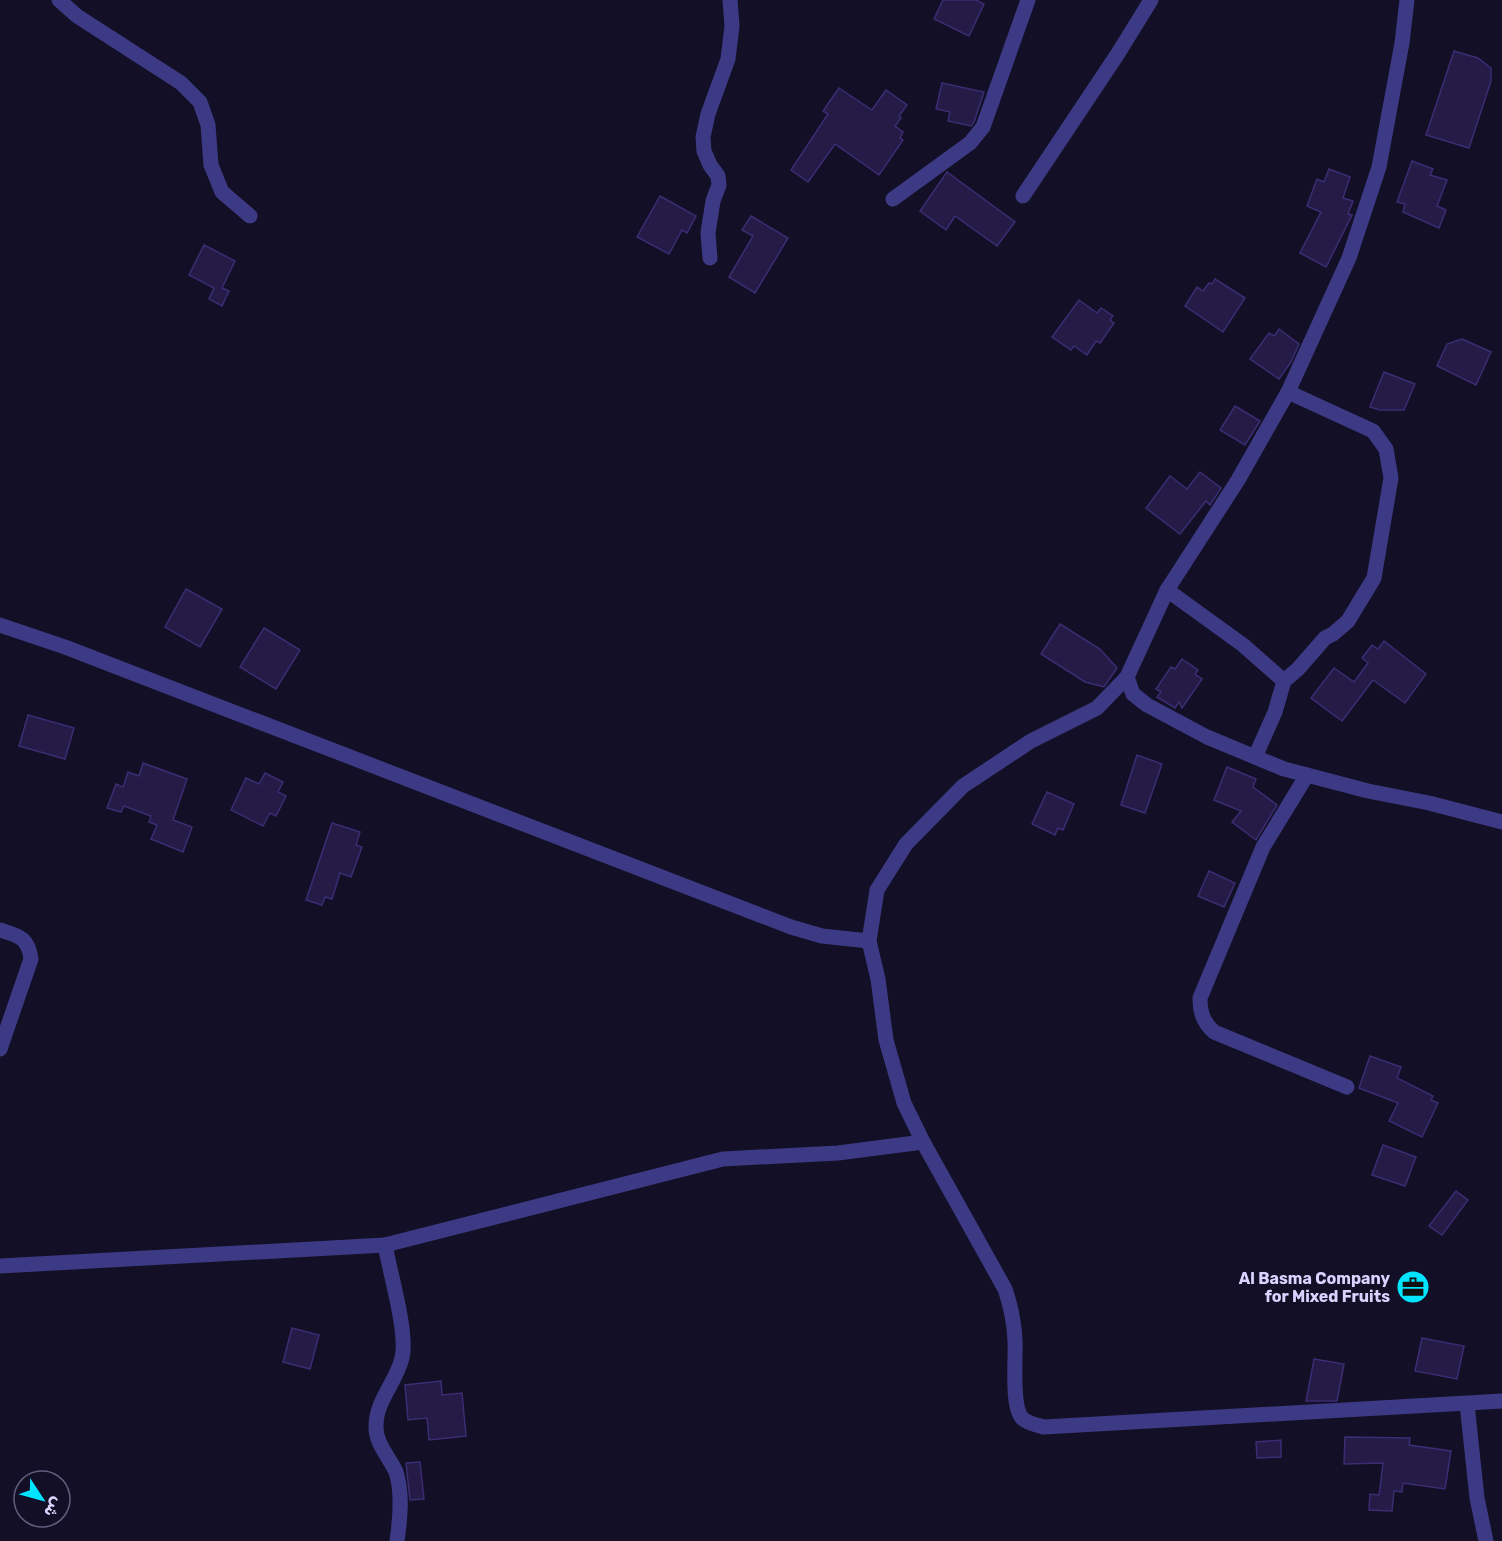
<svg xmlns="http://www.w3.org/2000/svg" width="1502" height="1541" font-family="Rubik,'Noto Naskh Arabic',sans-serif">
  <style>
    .building { fill: #241b47; stroke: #3b2d73; stroke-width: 1.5 }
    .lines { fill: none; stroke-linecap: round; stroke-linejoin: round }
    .minor { stroke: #3d3a85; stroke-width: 15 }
    .labels { text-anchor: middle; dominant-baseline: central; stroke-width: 6; stroke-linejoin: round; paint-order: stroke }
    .poi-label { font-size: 16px; font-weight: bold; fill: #d9d4ff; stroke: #130f26; text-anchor: end }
  </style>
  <rect width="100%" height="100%" fill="#130f26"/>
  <g class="building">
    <path d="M943 0H976L984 4 969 36 934 19Z"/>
    <path d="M1454 51 1478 58 1491 68V81L1469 148 1426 135Z"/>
    <path d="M942 83 984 92 974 122 971 126 948 121 950 112 936 109Z"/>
    <path d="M839 88 872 110 886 90 907 105 899 116 901 118 895 126 903 132 900 138 903 140 879 175 835 144 808 182 791 170 828 114 823 111Z"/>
    <path d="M1412 161 1433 169 1430 175 1447 180 1437 206 1446 210 1439 228 1403 212 1405 204 1397 202Z"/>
    <path d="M1329 169 1350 177 1343 198 1353 201 1348 214 1352 215 1326 267 1300 253 1321 212 1307 206 1317 179 1324 182Z"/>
    <path d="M947 172 1015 222 997 246 955 216 946 230 920 211Z"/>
    <path d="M660 196 696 216 687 233 682 230 669 254 637 237Z"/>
    <path d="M751 216 788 238 755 293 729 277 753 236 742 230Z"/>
    <path d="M204 245 235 261 222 288 229 291 222 306 209 299 214 288 189 275Z"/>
    <path d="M1215 279 1245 298 1223 332 1185 306 1197 287 1203 291 1209 283 1212 284Z"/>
    <path d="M1079 300 1097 313 1101 308 1113 316 1110 320 1114 323 1100 343 1096 341 1087 355 1074 346 1071 350 1052 337Z"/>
    <path d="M1279 329 1299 344 1291 362 1279 379 1250 359 1269 333 1274 336Z"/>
    <path d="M1462 339 1491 352 1476 385 1437 366 1447 344Z"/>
    <path d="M1384 372 1415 384 1404 410H1380L1370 407Z"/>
    <path d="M1235 406 1260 421 1245 445 1220 430Z"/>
    <path d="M1200 472 1221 488 1210 505 1206 501 1180 534 1146 508 1170 476 1187 489Z"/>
    <path d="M186 589 222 609 200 647 165 627Z"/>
    <path d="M1060 624 1100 649 1117 668 1104 687 1085 682 1041 654Z"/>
    <path d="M264 628 300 650 276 689 240 667Z"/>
    <path d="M1384 641 1426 674 1405 703 1373 680 1342 721 1311 698 1334 668 1354 682 1368 663 1362 658 1372 645 1378 649Z"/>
    <path d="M1182 659 1198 670 1195 674 1202 679 1182 708 1179 702 1175 708 1157 697 1161 692 1156 689 1171 667 1175 669Z"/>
    <path d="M28 715 74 728 65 759 19 746Z"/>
    <path d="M1137 755 1162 764 1145 813 1121 805Z"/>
    <path d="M143 763 187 779 173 820 192 827 183 852 151 839 157 825 149 822 151 816 124 806 121 812 107 808 116 784 123 787 128 772 139 776Z"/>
    <path d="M1227 767 1256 779 1253 787 1277 805 1256 840 1232 822 1241 811 1214 800Z"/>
    <path d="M265 773 283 782 278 792 286 796 276 816 270 813 263 826 231 810 246 778 259 784Z"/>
    <path d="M1047 792 1074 804 1063 830 1058 828 1055 835 1032 824Z"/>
    <path d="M332 823 360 832 356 845 362 847 351 877 340 873 332 899 325 897 322 905 306 900Z"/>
    <path d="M1209 871 1235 883 1224 907 1198 896Z"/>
    <path d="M1370 1056 1401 1067 1397 1078 1433 1096 1431 1100 1438 1103 1422 1137 1389 1121 1398 1103 1359 1088Z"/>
    <path d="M1383 1145 1416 1157 1405 1186 1372 1175Z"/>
    <path d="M1456 1191 1468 1200 1442 1235 1429 1226Z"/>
    <path d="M292 1328 319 1335 310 1369 283 1362Z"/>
    <path d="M1422 1338 1464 1346 1457 1379 1415 1371Z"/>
    <path d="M1314 1359 1344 1364 1337 1401H1306Z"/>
    <path d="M441 1381 442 1395 462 1393 466 1436 429 1440 427 1418 408 1420 405 1385Z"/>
    <path d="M1345 1437 1410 1438 1409 1445 1451 1451 1445 1489 1403 1483 1402 1492 1394 1491 1392 1511 1369 1510 1370 1494 1379 1495 1383 1463 1344 1464Z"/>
    <path d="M1281 1440V1457L1257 1458 1256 1442Z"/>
    <path d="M420 1462 424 1499 410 1500 406 1463Z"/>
  </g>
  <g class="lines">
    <g class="minor">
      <path d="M59 0 77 16 181 83 200 102 208 125 211 165 222 192 250 216"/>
      <path d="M1407 0 1402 43 1379 167 1349 258 1288 392 1238 480 1167 590 1127 677 1133 694 1147 705 1207 737 1284 769 1368 791 1429 803 1502 822"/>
      <path d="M1023 196 1117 55 1151 0"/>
      <path d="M893 199 970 143 983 127 1028 0"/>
      <path d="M710 258 708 233 713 201 719 185 718 176 710 165 704 151 703 137 708 114 728 59 732 26 730 0"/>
      <path d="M1167 590 1243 645 1284 681 1298 669 1325 638 1333 634 1348 621 1374 578 1391 478 1386 449 1373 431 1288 392"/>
      <path d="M0 625 65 647 791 927 822 936 869 941"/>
      <path d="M1127 677 1097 708 1031 741 963 786 906 844 877 890 869 941 878 979 886 1040 904 1103 923 1142 1005 1289C1011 1306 1014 1322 1015 1340 1016 1358 1011 1406 1022 1418 1028 1424 1037 1425 1044 1427L1502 1401"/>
      <path d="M1255 757 1275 712 1284 681"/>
      <path d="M1307 775 1263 847 1200 998C1200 1012 1203 1022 1214 1032L1347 1087"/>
      <path d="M0 930C19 936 28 937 31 959L0 1049"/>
      <path d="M385 1245C390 1273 408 1333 402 1358 396 1383 376 1400 376 1426 375 1443 390 1458 396 1472 403 1493 400 1520 397 1541"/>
      <path d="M0 1266 385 1245 723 1159 838 1153 923 1142"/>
      <path d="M1467 1404 1477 1498 1486 1541"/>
    </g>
  </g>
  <defs>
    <g id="office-disc" transform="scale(1.725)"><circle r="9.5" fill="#00e5ff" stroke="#130f26"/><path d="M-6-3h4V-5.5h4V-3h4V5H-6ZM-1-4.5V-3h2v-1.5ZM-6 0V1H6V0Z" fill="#111"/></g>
  </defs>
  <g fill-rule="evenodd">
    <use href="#office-disc" x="1413" y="1287"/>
  </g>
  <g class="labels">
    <g class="poi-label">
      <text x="1390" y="1278">Al Basma Company<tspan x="1390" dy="18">for Mixed Fruits</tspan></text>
    </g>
  </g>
  <g transform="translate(42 1499) rotate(126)"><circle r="28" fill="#130f26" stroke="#625e7d" stroke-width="1.5"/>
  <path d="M0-4.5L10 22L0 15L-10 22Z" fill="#00e5ff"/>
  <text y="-9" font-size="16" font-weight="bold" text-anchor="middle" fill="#d9d4ff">ش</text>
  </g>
</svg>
